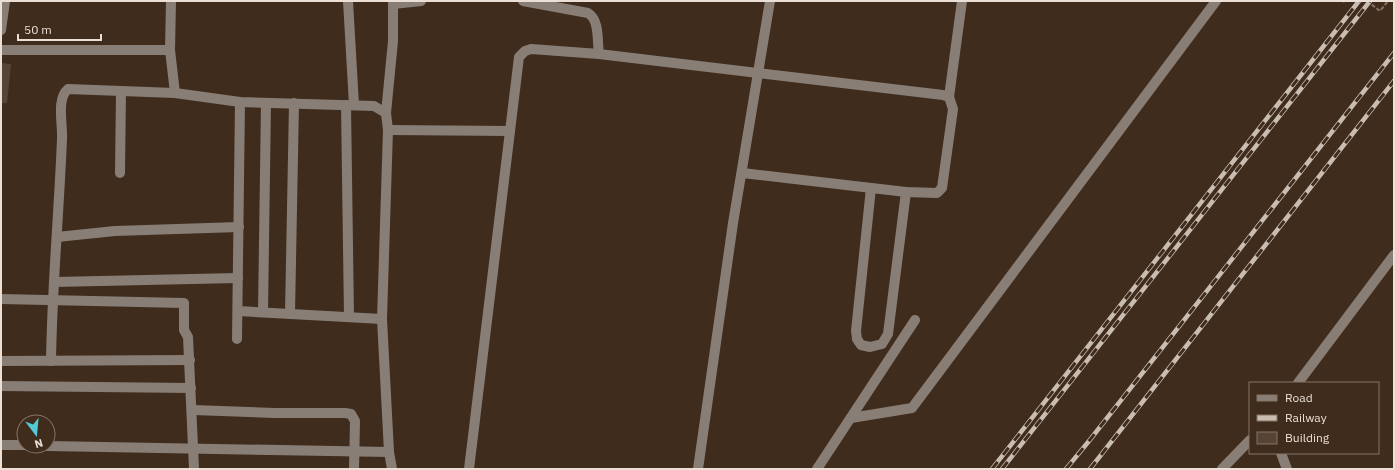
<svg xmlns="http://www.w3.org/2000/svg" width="1395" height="470" font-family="'IBM Plex Sans',sans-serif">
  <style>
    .building { fill: #584434 }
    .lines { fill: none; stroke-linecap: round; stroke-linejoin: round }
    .path { stroke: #847467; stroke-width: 2; stroke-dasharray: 4 2; stroke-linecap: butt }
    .minor { stroke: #887e76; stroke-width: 10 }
    .rail-casing { stroke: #c9bcb1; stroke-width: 4.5 }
    .rail { stroke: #3f2c1d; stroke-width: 3; stroke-dasharray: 9; stroke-linecap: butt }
  </style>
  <rect width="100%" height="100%" fill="#3f2c1d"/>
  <path class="building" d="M1 63 11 64 7 103H1Z"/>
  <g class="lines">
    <g class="path">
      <path d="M1367 1 1380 11 1388 1"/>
      <path d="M1343 2 1344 1"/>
    </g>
    <g class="minor">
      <path d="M171 1 170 50 175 93"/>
      <path d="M348 1 354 105"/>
      <path d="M523 1 588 13C600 20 597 42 599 54"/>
      <path d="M393 4 421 1"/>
      <path d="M1 30 5 1"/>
      <path d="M1 50H170"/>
      <path d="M949 97 962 1"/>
      <path d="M346 105 349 317"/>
      <path d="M388 130 510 131"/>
      <path d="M120 173 121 91"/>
      <path d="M871 188 856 331 857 339 861 345 870 347 882 344 888 334 906 192"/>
      <path d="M57 237 115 231 239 227"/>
      <path d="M54 282 238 278"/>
      <path d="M1 299 184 303V330L188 337 194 469"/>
      <path d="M238 311 382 319"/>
      <path d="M263 312 266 103"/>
      <path d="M290 314 294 103"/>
      <path d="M237 339 240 102"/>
      <path d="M1 361 190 360"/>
      <path d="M51 361C52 287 59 213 62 139 63 125 56 99 68 89L175 93 240 102 374 106 386 113"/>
      <path d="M1298 383 1394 255"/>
      <path d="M1 386 191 388"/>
      <path d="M193 410 274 413H345L351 414 355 421 354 469"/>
      <path d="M851 418 912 408 1216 1"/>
      <path d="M1 445H24"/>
      <path d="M48 446 389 452"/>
      <path d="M1281 453 1287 469"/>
      <path d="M392 469 389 452 382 319 388 130 386 113 393 41V1"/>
      <path d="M469 469 519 57 525 51 531 49 599 54 943 95 949 97 953 109 942 188 937 193 906 192 742 173"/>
      <path d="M698 469 733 223 770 1"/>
      <path d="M817 469 915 320"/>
      <path d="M1222 469 1250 440"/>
    </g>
    <g class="rail-casing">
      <g id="rail">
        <path d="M992 469 1359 1"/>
        <path d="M1002 469 1370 1"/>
        <path d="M1066 469 1089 441 1394 53"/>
        <path d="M1090 469 1394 81"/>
      </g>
    </g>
    <use href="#rail" class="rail"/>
  </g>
  <rect width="1395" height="470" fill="none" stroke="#ece0d6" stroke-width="4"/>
  <rect x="1249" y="382" width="130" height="72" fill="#3f2c1d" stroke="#847467"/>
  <rect x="1257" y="395" width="20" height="6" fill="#887e76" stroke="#847467"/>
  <text x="1285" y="402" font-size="12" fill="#ece0d6">Road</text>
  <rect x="1257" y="415" width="20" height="6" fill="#c9bcb1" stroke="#847467"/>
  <text x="1285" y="422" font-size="12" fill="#ece0d6">Railway</text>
  <rect x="1257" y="432" width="20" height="12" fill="#584434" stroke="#847467"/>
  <text x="1285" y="442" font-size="12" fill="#ece0d6">Building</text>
  <g transform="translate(36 434) rotate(164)"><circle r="19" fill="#3f2c1d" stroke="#847467"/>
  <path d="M0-3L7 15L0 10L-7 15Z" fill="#52cbd9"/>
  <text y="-6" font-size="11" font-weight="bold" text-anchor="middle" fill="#ece0d6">N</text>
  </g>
  <path d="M18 34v6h83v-6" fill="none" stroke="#ece0d6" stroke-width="2"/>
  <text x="24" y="34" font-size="12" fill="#ece0d6" stroke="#3f2c1d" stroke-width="3" paint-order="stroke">50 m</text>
</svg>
